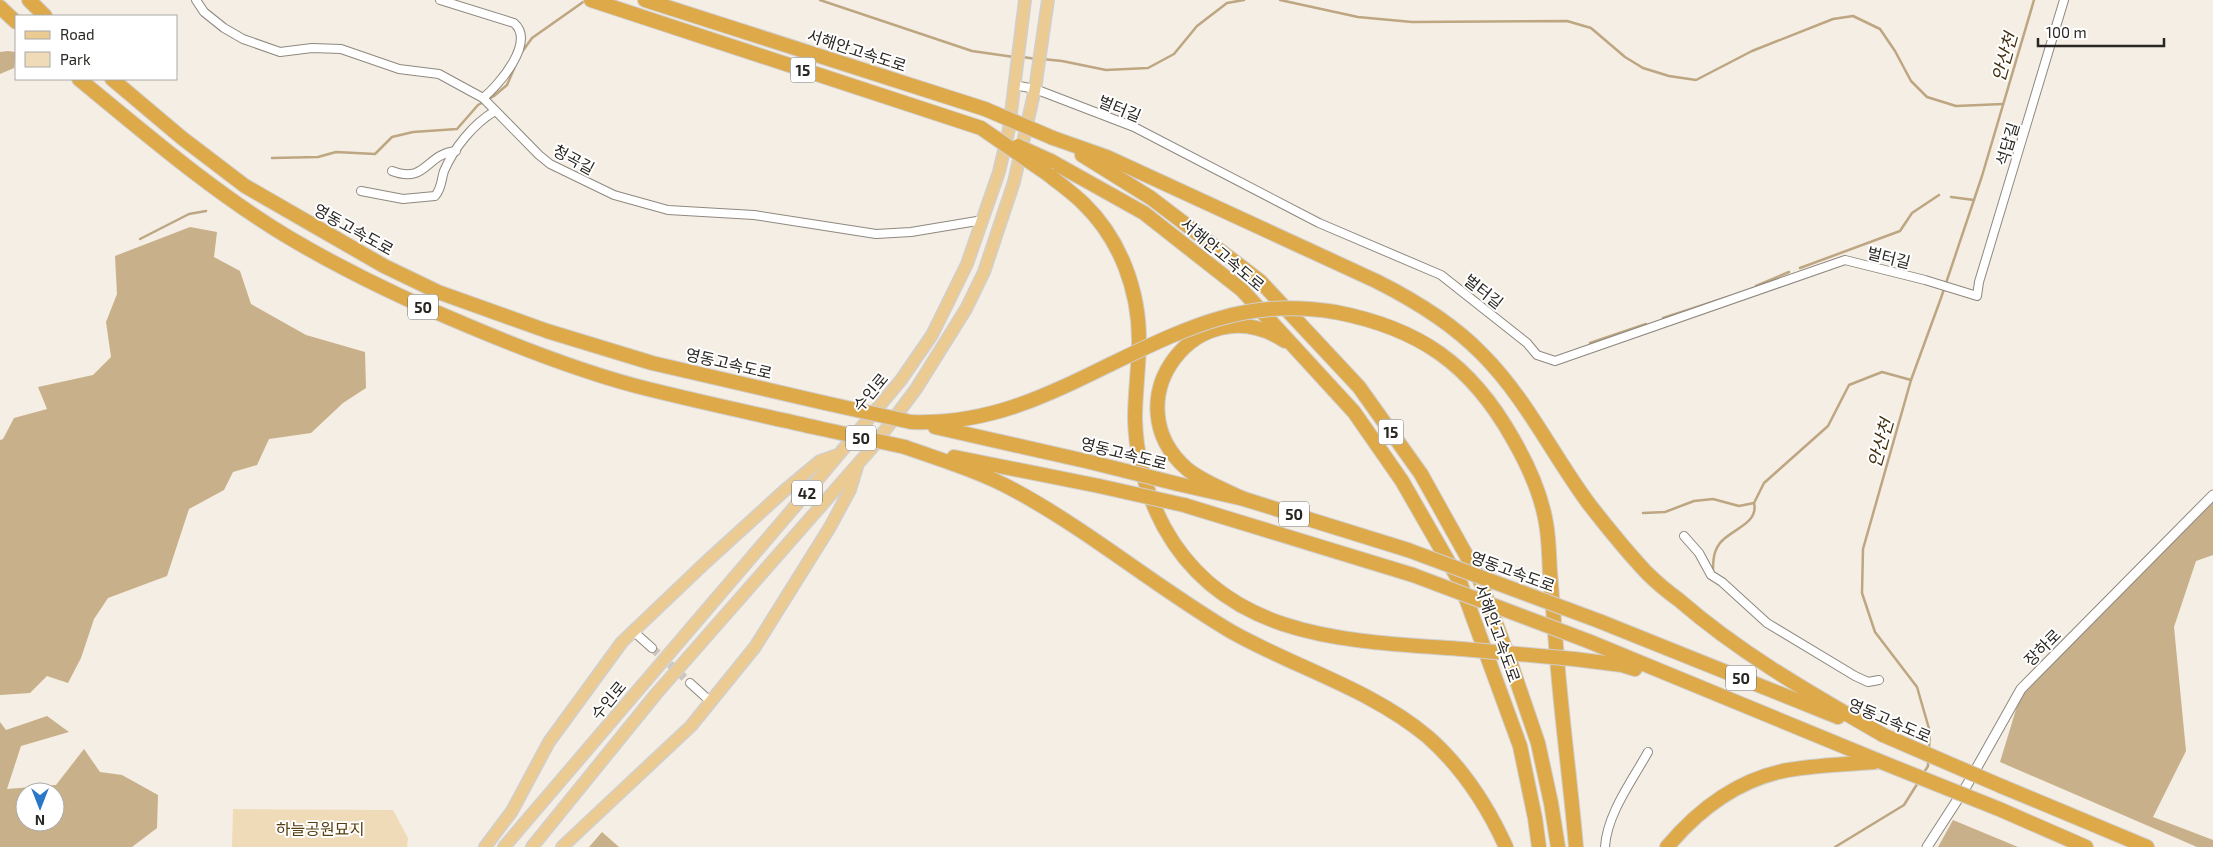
<svg xmlns="http://www.w3.org/2000/svg" width="2213" height="847" font-family="'Exo 2','Noto Sans KR',sans-serif">
  <style>
    .green { fill: #f0dbb9 }
    .forest { fill: #c8b08a; fill-rule: evenodd }
    .lines { fill: none; stroke-linecap: round; stroke-linejoin: round }
    .stream { stroke: #bda681; stroke-width: 2.5 }
    .minor-tunnel { stroke: #ccc6bd; stroke-width: 8; stroke-dasharray: 8 4; stroke-linecap: butt }
    .minor-casing { stroke: #8e887f; stroke-width: 10 }
    .tertiary-casing { stroke: #8e887f; stroke-width: 11 }
    .primary-casing { stroke: #d0cfcf; stroke-width: 14 }
    .motorway-casing { stroke: #d0cfcf; stroke-width: 16 }
    .minor { stroke: #fff; stroke-width: 8 }
    .tertiary { stroke: #fff; stroke-width: 9 }
    .primary { stroke: #ebcb92; stroke-width: 11 }
    .motorway { stroke: #dea949; stroke-width: 14 }
    .motorway-bridge-casing { stroke: #d0cfcf; stroke-width: 16; stroke-linecap: butt }
    .motorway-bridge { stroke: #dea949; stroke-width: 14 }
    .labels { text-anchor: middle; dominant-baseline: central; stroke-width: 4; stroke-linejoin: round; paint-order: stroke }
    .shield { fill: #fff; stroke: #696865; stroke-width: 1 }
    .shield-label { font-size: 15px; font-weight: bold; fill: #292723 }
    .street-label { font-size: 16px; fill: #292723; stroke: #fff }
    .park-label { font-size: 16px; fill: #573e0f; stroke: #fff }
    .water-label { font-size: 18px; font-style: italic; fill: #423010; stroke: #fff }
  </style>
  <rect width="100%" height="100%" fill="#f5eee4"/>
  <path class="green" d="M233 809 393 810 408 838 407 847H232Z"/>
  <g class="forest">
    <path d="M8 51 16 52 14 68 0 74V52Z"/>
    <path d="M190 227 217 232 214 257 240 271 251 304 306 335 365 352 366 388 343 403 311 433 269 439 257 465 233 472 224 490 189 509 167 576 108 598 94 619 81 658 68 683 47 676 30 693 0 695V440L3 439 14 418 47 409 38 387 93 375 111 357 106 322 117 294 115 256Z"/>
    <path d="M2213 493V555L2196 561 2174 627 2186 751 2153 817 2213 840V847H2197L2000 762 2021 693Z"/>
    <path d="M47 716 69 732 21 746 7 789 56 785 84 749 100 772 122 775 158 795 157 828 132 847H0V722L6 730ZM25 792H55V822H25Z"/>
    <path d="M1953 820 2018 847H1938Z"/>
    <path d="M602 832 619 847H589Z"/>
  </g>
  <g class="lines">
    <g class="stream">
      <path d="M820 0 972 51 1014 57"/>
      <path d="M1280 0 1358 17 1412 22 1567 21 1591 28 1625 57 1643 68 1669 76 1696 80 1752 51 1833 19 1853 16 1880 29 1895 51 1911 81 1927 97 1956 106 2003 104"/>
      <path d="M522 52 532 38 586 0"/>
      <path d="M1022 57 1037 59"/>
      <path d="M1042 59 1062 61 1106 70 1148 68 1174 54 1197 26 1227 3 1244 0"/>
      <path d="M272 158 318 157 336 152 375 154 392 137 413 132 457 129 478 105 494 96 507 85 516 64"/>
      <path d="M1951 197 1974 200"/>
      <path d="M140 239 189 214 206 211"/>
      <path d="M1800 268 1900 231 1912 213 1939 195"/>
      <path d="M1756 286 1789 272"/>
      <path d="M1663 318 1731 296"/>
      <path d="M1590 343 1646 324"/>
      <path d="M1643 513 1665 512 1694 501 1713 499 1739 506 1754 503 1764 483 1828 426 1849 385 1882 372 1911 380"/>
      <path d="M1713 573C1713 562 1713 552 1720 543 1731 529 1759 524 1754 503"/>
      <path d="M1929 748 1930 732 1917 687 1875 632 1862 593 1863 549 1911 380 1941 298 1982 176 2034 0"/>
      <path d="M1923 774 1928 766V759"/>
      <path d="M1835 847 1904 805 1919 781"/>
    </g>
    <path class="minor-tunnel" d="M652 648 690 683"/>
    <g class="minor-casing">
      <g id="minor">
        <path d="M196 0 204 12 224 28 243 39 280 52 312 48 341 49 399 69 439 74 483 98 539 155 550 164 614 195 668 210 754 215 876 234 911 232 983 220"/>
        <path d="M440 0 514 23C536 42 499 85 483 98"/>
        <path d="M1014 85 1035 89 1134 127 1319 223 1441 275 1527 343 1537 355 1555 361 1845 260 1925 280 1977 296 1979 282 2064 0"/>
        <path d="M392 171C427 184 425 154 456 151"/>
        <path d="M361 191 403 199 435 196C442 188 441 180 444 171 454 148 473 124 495 111"/>
        <path d="M1684 536 1699 553 1711 575 1722 582 1767 623 1855 676 1868 682 1879 680"/>
        <path d="M633 631 652 648"/>
        <path d="M690 683 711 702"/>
        <path d="M1605 847C1607 814 1632 781 1648 752"/>
      </g>
    </g>
    <g class="tertiary-casing">
      <path id="tertiary" d="M1927 847 1967 785 2021 689 2213 495"/>
    </g>
    <g class="primary-casing">
      <g id="primary">
        <path d="M485 847 512 811 549 742 622 642 706 562 784 491 820 461 837 455"/>
        <path d="M504 847 820 477 901 380 932 335 967 264 999 172 1009 129 1025 0"/>
        <path d="M532 847 656 694 871 449 916 389 966 309 984 272 1014 182 1035 89 1048 0"/>
        <path d="M562 847 691 726 755 647 830 527 850 490 857 467"/>
      </g>
    </g>
    <g class="motorway-casing">
      <g id="motorway">
        <path d="M29 0 45 16"/>
        <path d="M591 0 981 128"/>
        <path d="M645 0 985 109"/>
        <path d="M0 7 16 22"/>
        <path d="M79 79C146 134 213 192 288 237 347 272 408 301 471 327 528 351 587 374 648 389 704 403 761 415 818 428"/>
        <path d="M112 79 182 138 245 186 384 266 438 292 547 331 652 363 825 403"/>
        <path d="M1053 138 1107 157 1376 281C1414 300 1452 323 1482 354 1526 398 1552 454 1589 504 1607 527 1627 552 1647 573 1657 583 1668 592 1679 600 1741 654 1812 694 1883 735"/>
        <path d="M1082 155 1151 198 1260 281 1359 387 1421 474 1479 578 1511 664 1538 743 1551 803 1558 847"/>
        <path d="M1051 161 1144 213 1242 290 1354 412 1402 481 1460 582 1520 746 1535 818 1539 847"/>
        <path d="M1049 175C1060 184 1073 193 1084 204 1120 239 1139 290 1139 340 1139 366 1135 393 1135 419 1136 458 1146 493 1164 527 1226 640 1349 641 1462 649"/>
        <path d="M1335 312C1419 328 1471 364 1513 439 1528 465 1541 493 1546 523 1549 539 1549 556 1550 572 1553 605 1555 637 1558 670 1563 729 1571 788 1576 847"/>
        <path d="M911 422C987 425 1044 397 1111 364"/>
        <path d="M935 427 1090 462"/>
        <path d="M905 447C941 460 979 471 1014 490 1090 531 1157 588 1232 632 1296 668 1371 689 1428 737 1463 768 1487 805 1506 847"/>
        <path d="M954 457 1099 486"/>
        <path d="M1178 484 1244 499 1408 550"/>
        <path d="M1244 499C1225 490 1203 482 1187 469 1110 402 1198 284 1285 341"/>
        <path d="M1184 505 1413 575"/>
        <path d="M1599 621 1838 717"/>
        <path d="M1588 641 1879 761"/>
        <path d="M1574 659 1622 665 1635 669"/>
        <path d="M2001 786 2147 847"/>
        <path d="M1999 809 2086 847"/>
        <path d="M1667 847C1698 810 1739 779 1788 770 1817 765 1847 764 1876 762"/>
      </g>
    </g>
    <use href="#minor" class="minor"/>
    <use href="#tertiary" class="tertiary"/>
    <use href="#primary" class="primary"/>
    <use href="#motorway" class="motorway"/>
    <g class="motorway-bridge-casing">
      <g id="motorway-bridge">
        <path d="M985 109 1053 138"/>
        <path d="M981 128 1049 175"/>
        <path d="M1018 146 1051 161"/>
        <path d="M1111 364C1188 327 1247 297 1335 312"/>
        <path d="M825 403 911 422"/>
        <path d="M818 428 905 447"/>
        <path d="M1090 462 1178 484"/>
        <path d="M1099 486 1184 505"/>
        <path d="M1408 550 1599 621"/>
        <path d="M1413 575 1588 641"/>
        <path d="M1462 649 1574 659"/>
        <path d="M1883 735 2001 786"/>
        <path d="M1879 761 1999 809"/>
      </g>
    </g>
    <use href="#motorway-bridge" class="motorway-bridge"/>
  </g>
  <g class="labels">
    <g class="shield">
      <rect x="790.5" y="57.5" width="25" height="25" rx="4"/>
      <rect x="408" y="294.5" width="30" height="25" rx="4"/>
      <rect x="1378.5" y="419.5" width="25" height="25" rx="4"/>
      <rect x="846" y="425.5" width="30" height="25" rx="4"/>
      <rect x="792" y="480.5" width="30" height="25" rx="4"/>
      <rect x="1279" y="501.5" width="30" height="25" rx="4"/>
      <rect x="1726" y="665.5" width="30" height="25" rx="4"/>
    </g>
    <g class="shield-label">
      <text x="803" y="70">15</text>
      <text x="423" y="307">50</text>
      <text x="1391" y="432">15</text>
      <text x="861" y="438">50</text>
      <text x="807" y="493">42</text>
      <text x="1294" y="514">50</text>
      <text x="1741" y="678">50</text>
    </g>
    <g class="street-label">
      <text transform="translate(857 50) rotate(18)">서해안고속도로</text>
      <text transform="translate(1120 108) rotate(22)">벌터길</text>
      <text transform="translate(2007 144) rotate(-73)">석답길</text>
      <text transform="translate(574 159) rotate(28)">청곡길</text>
      <text transform="translate(354 229) rotate(29)">영동고속도로</text>
      <text transform="translate(1223 254) rotate(40)">서해안고속도로</text>
      <text transform="translate(1889 257) rotate(14)">벌터길</text>
      <text transform="translate(1484 291) rotate(38)">벌터길</text>
      <text transform="translate(729 363) rotate(13)">영동고속도로</text>
      <text transform="translate(870 392) rotate(-50)">수인로</text>
      <text transform="translate(1124 453) rotate(14)">영동고속도로</text>
      <text transform="translate(1513 571) rotate(20)">영동고속도로</text>
      <text transform="translate(1498 633) rotate(70)">서해안고속도로</text>
      <text transform="translate(2042 647) rotate(-45)">장하로</text>
      <text transform="translate(608 700) rotate(-50)">수인로</text>
      <text transform="translate(1890 720) rotate(23)">영동고속도로</text>
    </g>
    <g class="park-label">
      <text x="320" y="828">하늘공원묘지</text>
    </g>
    <g class="water-label">
      <text transform="translate(2004 57) rotate(-74)">안산천</text>
      <text transform="translate(1880 443) rotate(-74)">안산천</text>
    </g>
  </g>
  <rect x="15" y="15" width="162" height="65" fill="#ffffff" stroke="#a9a9a7"/>
  <rect x="25" y="31" width="25" height="8" fill="#ebcb92" stroke="#a9a9a7"/>
  <text x="60" y="40" font-size="15" fill="#292723">Road</text>
  <rect x="25" y="52" width="25" height="15" fill="#f0dbb9" stroke="#a9a9a7"/>
  <text x="60" y="65" font-size="15" fill="#292723">Park</text>
  <g transform="translate(40 807) rotate(180)"><circle r="24" fill="#ffffff" stroke="#a9a9a7"/>
  <path d="M0-4L9 19L0 12L-9 19Z" fill="#2b77c7"/>
  <text y="-8" font-size="14" font-weight="bold" text-anchor="middle" fill="#292723">N</text>
  </g>
  <path d="M2038 38v8h126v-8" fill="none" stroke="#292723" stroke-width="2.5"/>
  <text x="2046" y="38" font-size="15" fill="#292723" stroke="#ffffff" stroke-width="4" paint-order="stroke">100 m</text>
</svg>
